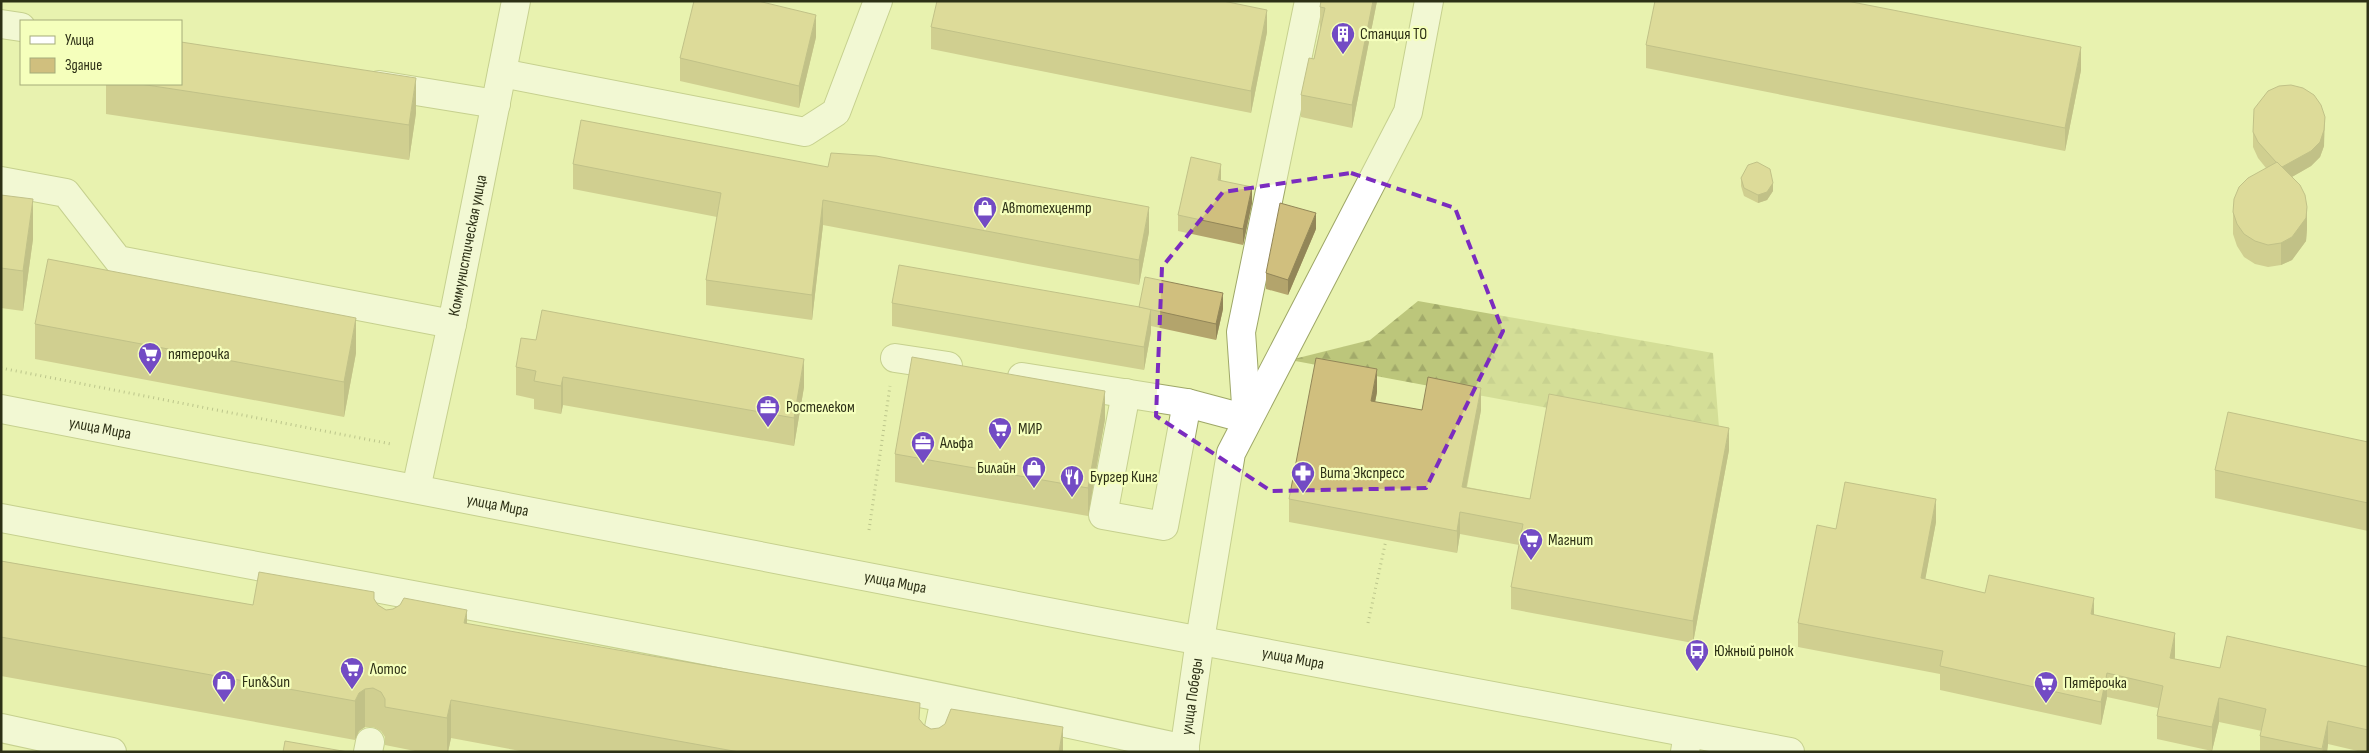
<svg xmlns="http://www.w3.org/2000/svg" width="2369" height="753" font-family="'Sofia Sans Condensed',sans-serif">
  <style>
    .forest { fill: url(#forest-firs) }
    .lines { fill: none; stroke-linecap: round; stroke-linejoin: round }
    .minor-casing { stroke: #9ea767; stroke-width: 30 }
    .major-casing { stroke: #9ea767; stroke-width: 30 }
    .path { stroke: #878e60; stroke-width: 3; stroke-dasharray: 1 4; stroke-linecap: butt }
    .minor { stroke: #fff; stroke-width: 28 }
    .major { stroke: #fff; stroke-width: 28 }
    .wall { fill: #b3a46c }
    .shaded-wall { fill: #928658 }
    .building { fill: #d0bf7e; stroke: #928658 }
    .marked { fill: none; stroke: #7b2cbf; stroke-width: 4; stroke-dasharray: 10 6; stroke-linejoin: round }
    .labels { text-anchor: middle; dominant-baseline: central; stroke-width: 4.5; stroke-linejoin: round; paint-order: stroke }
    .poi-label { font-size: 16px; fill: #2d3016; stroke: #f5ffbc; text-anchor: start }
    .street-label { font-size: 16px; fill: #2d3016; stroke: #f5ffbc }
  </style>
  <defs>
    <pattern id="forest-firs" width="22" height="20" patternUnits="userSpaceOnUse" patternTransform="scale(1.25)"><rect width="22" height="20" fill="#bcc67b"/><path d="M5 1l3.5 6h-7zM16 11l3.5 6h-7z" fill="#a2aa6a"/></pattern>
  </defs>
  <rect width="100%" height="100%" fill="#e8f2af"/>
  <path class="forest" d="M1418 301 1713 353 1720 440 1290 360 1370 340Z"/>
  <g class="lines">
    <g class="minor-casing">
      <g id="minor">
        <path d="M1 24 21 27"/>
        <path d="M502 73 805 132 836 112 878 1"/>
        <path d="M379 85 496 104"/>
        <path d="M1 181 66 193 118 260 452 324"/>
        <path d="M895 358 948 366"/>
        <path d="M1022 377 1187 403 1247 419 1241 332 1309 1"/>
        <path d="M1126 393 1103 515 1164 526 1187 403"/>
        <path id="s1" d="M416 489 452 324 516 1"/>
        <path d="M1 518C396 593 792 662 1185 749"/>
        <path d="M1200 640 1231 453 1408 112 1429 1"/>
        <path d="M1 728 112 752"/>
        <path d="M368 752 370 742"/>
        <path d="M934 752 945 699"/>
        <path d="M1685 752 1688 733"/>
      </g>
    </g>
    <g class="major-casing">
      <g id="major">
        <path id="s2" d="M1 409 1090 620 1790 752"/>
        <path id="s3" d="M1184 752 1200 640"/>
      </g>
    </g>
    <g class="path">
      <path d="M1 368 391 444"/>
      <path d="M869 530 890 386"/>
      <path d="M1368 623 1386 540"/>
    </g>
    <use href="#minor" class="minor"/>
    <use href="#major" class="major"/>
  </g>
  <g class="wall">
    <path d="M1377 1 1352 128 1301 117V95L1314 59 1320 29V7Z"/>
    <path d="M931 27 1267 32 1251 113 931 49Z"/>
    <path d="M816 37 799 108 680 81V58Z"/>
    <path d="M1646 45 2081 70 2065 151 1646 68Z"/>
    <path d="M106 84H181L416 113 409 160 106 114Z"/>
    <path d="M2253 132 2324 146 2320 157 2311 166 2292 177 2307 229 2306 241 2292 260 2281 265 2268 267 2255 264 2244 257 2237 246 2233 234V212L2266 168 2258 158 2253 147Z"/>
    <path d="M573 164 1149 232 1139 285 823 225 812 320 706 305V280L717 217 573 189Z"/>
    <path d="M1741 178 1773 191 1767 200 1758 203 1744 196 1741 186Z"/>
    <path d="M1221 180 1252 203 1243 245 1178 231V215Z"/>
    <path d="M1 195 33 239 23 311 1 308Z"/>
    <path d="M1316 229 1288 295 1266 289V273Z"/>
    <path d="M892 303 1139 307 1223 309 1216 340 1151 326V332L1144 370 892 326Z"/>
    <path d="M35 324 356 353 344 417 35 359Z"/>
    <path d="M516 367 804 387 794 446 563 405 561 414 534 409V399L516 395Z"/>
    <path d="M1377 392 1375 402 1422 410H1481L1467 487 1530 499 1729 450 1693 643 1511 609V587L1519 545 1460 534 1457 553 1289 522V499Z"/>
    <path d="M1105 419 1088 516 895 482V454Z"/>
    <path d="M2368 442V531L2215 498V470Z"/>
    <path d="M1936 522 1925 579 1985 593 2094 615 2175 656V659L2220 668 2368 667V752H2362L2328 744 2327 752H2260V736L2262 731 2219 722 2212 751 2157 739V716L2158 708 2107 697 2101 725 1940 690V674L1798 647V623L1836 529Z"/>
    <path d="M1 561 253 605 374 599 378 605 386 610 467 624 920 720 924 725 931 729 1063 752H526L451 738 448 752H420L385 745V737L381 731 373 727H365L359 731 355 740 1 676Z"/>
  </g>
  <g class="shaded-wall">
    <path d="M1373 1H1377L1352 128V105Z"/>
    <path d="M1267 10V32L1251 113V91Z"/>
    <path d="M816 15V37L799 108V86Z"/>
    <path d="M2081 47V70L2065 151V128Z"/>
    <path d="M416 78V113L409 160V125Z"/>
    <path d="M2325 117 2324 146 2320 157 2311 166 2281 183V168Z"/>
    <path d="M1221 164V179L1218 195V180Z"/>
    <path d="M1773 183V191L1767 200 1758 203V195Z"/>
    <path d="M1252 187V203L1243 245V229Z"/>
    <path d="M33 199V239L23 311V271Z"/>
    <path d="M823 200V225L812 320V295Z"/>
    <path d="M1149 207V232L1139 285V260Z"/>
    <path d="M2307 207V229L2306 241 2292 260 2281 265V243Z"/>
    <path d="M1316 213V229L1288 295V280Z"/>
    <path d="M1223 293V309L1216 340V324Z"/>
    <path d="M1151 309V332L1144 370V347Z"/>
    <path d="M356 318V353L344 417V382Z"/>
    <path d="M804 359V387L794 446V418Z"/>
    <path d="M1377 369V392L1371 423V401Z"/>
    <path d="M563 377V405L561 414V386Z"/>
    <path d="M1481 388V410L1462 509V487Z"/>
    <path d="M1105 391V419L1088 516V488Z"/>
    <path d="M1729 428V450L1693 643V621Z"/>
    <path d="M1936 499V522L1921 602V578Z"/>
    <path d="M1460 512V534L1457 553V531Z"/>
    <path d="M2094 598V621L2091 614Z"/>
    <path d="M467 610V648L464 623Z"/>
    <path d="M2175 633V656L2170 681V658Z"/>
    <path d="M2107 673V697L2101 725V702Z"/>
    <path d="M365 689V727L359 731 355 740V701L359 693Z"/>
    <path d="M2219 698V722L2212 751V727Z"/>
    <path d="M451 700V738L448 752H447V718Z"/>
    <path d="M2328 721V744L2327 752H2322Z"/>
    <path d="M1063 727V752H1059Z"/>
  </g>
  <g class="building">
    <path d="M694 1H758L816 15 799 86 680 58Z"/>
    <path d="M937 1H1223L1267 10 1251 91 931 27Z"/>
    <path d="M1321 1H1373L1352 105 1301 95 1309 58 1314 59 1325 8 1320 7Z"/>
    <path d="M1655 1H1847L2081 47 2065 128 1646 45Z"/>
    <path d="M181 42 416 78 409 125 140 84H181Z"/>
    <path d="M2291 85 2303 88 2314 95 2321 105 2325 117 2324 130 2320 142 2311 151 2282 167 2276 162 2258 142 2253 132 2254 109 2268 91 2279 86Z"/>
    <path d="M581 120 828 167 831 153 876 156 1149 207 1139 260 823 200 812 295 706 280 721 193 573 164Z"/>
    <path d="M1191 157 1221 164 1218 180 1252 187 1243 229 1178 215Z"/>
    <path d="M1757 162 1770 169 1773 183 1767 192 1758 195 1744 188 1741 178 1748 165Z"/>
    <path d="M2277 162 2300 185 2305 195 2307 207 2306 218 2292 237 2281 243 2268 245 2255 241 2244 234 2237 224 2233 212 2234 199 2239 187 2248 178Z"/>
    <path d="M1 195 33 199 23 271 1 268Z"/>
    <path d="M1280 203 1316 213 1288 280 1266 273Z"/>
    <path d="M48 259 356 318 344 382 35 324Z"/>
    <path d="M899 265 1151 309 1144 347 892 303Z"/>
    <path d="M1145 277 1223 293 1216 324 1139 307Z"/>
    <path d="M542 310 804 359 794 418 563 377 561 386 534 381 536 371 516 367 521 338 536 340Z"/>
    <path d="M912 357 1105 391 1088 488 895 454Z"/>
    <path d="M1316 358 1377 369 1371 401 1422 410 1428 377 1481 388 1462 487 1530 499 1549 394 1729 428 1693 621 1511 587 1523 524 1460 512 1457 531 1289 499Z"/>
    <path d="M2228 412 2368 442V503L2215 470Z"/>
    <path d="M1845 482 1936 499 1921 578 1985 593 1989 575 2094 598 2091 614 2175 633 2170 658 2220 668 2227 636 2368 667V730L2328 721 2322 749 2260 736 2266 709 2219 698 2212 727 2157 716 2163 686 2107 673 2101 702 1940 666 1943 651 1798 623 1817 525 1836 529Z"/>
    <path d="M1 561 253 605 259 572 374 592V599L378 605 386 610 393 609 400 605 404 598 467 610 464 623 920 703 919 719 924 725 931 729 939 728 945 724 951 709 1063 727 1059 752H739L451 700 447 718 385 707V699L381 692 373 688 365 689 359 693 355 701 1 637Z"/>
    <path d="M285 741 348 752H283Z"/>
  </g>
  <path d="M0 0H2369V753H0ZM1351 173 1455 208 1503 331 1426 488 1271 491 1156 416 1162 267 1223 192Z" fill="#e8f2af" fill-opacity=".55" fill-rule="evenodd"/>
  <path class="marked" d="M1351 173 1455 208 1503 331 1426 488 1271 491 1156 416 1162 267 1223 192Z"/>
  <defs>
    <g id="building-pin" transform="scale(1.25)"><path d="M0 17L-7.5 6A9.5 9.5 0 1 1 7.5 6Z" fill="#734bc4" stroke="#f5ffbc"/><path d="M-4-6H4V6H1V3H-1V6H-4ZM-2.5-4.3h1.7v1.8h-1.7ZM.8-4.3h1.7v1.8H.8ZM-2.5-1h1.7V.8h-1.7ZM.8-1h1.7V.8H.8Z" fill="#fff"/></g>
    <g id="shop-pin" transform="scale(1.25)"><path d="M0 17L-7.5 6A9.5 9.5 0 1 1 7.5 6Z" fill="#734bc4" stroke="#f5ffbc"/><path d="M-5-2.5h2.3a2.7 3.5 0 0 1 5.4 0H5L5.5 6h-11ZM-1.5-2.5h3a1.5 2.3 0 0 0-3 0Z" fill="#fff"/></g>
    <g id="supermarket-pin" transform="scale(1.25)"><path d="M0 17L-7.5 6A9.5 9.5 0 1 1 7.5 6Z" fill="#734bc4" stroke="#f5ffbc"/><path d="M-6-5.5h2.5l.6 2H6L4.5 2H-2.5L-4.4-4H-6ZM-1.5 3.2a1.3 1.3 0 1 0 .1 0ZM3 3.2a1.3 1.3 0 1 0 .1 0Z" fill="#fff"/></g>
    <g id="office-pin" transform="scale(1.25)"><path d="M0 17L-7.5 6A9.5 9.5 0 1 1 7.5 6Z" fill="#734bc4" stroke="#f5ffbc"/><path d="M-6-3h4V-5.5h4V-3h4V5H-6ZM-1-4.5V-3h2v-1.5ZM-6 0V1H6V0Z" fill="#fff"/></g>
    <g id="pharmacy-pin" transform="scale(1.25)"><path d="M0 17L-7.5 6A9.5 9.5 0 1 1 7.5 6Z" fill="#734bc4" stroke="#f5ffbc"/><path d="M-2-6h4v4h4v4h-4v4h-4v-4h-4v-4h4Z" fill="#fff"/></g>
    <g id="restaurant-pin" transform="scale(1.25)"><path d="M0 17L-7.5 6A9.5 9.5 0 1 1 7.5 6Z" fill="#734bc4" stroke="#f5ffbc"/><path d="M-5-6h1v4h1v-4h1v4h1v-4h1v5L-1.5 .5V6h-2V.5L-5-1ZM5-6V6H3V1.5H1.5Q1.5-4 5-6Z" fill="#fff"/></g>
    <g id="bus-pin" transform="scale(1.25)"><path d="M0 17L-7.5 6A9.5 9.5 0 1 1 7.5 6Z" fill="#734bc4" stroke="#f5ffbc"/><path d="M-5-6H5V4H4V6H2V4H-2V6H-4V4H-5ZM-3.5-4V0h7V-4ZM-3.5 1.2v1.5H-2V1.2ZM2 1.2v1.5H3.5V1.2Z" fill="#fff"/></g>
  </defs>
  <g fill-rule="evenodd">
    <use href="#building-pin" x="1343" y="34"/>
    <use href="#shop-pin" x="985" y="208"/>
    <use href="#supermarket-pin" x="150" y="354"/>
    <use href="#office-pin" x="768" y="407"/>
    <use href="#supermarket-pin" x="1000" y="429"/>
    <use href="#office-pin" x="923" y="443"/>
    <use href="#shop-pin" x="1034" y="468"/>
    <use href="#pharmacy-pin" x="1303" y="473"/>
    <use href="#restaurant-pin" x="1072" y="477"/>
    <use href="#supermarket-pin" x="1531" y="540"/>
    <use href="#bus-pin" x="1697" y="651"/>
    <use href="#supermarket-pin" x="352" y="669"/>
    <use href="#shop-pin" x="224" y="682"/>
    <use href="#supermarket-pin" x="2046" y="683"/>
  </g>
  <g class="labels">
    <g class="poi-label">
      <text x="1360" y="34">Станция ТО</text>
      <text x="1002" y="208">Автотехцентр</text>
      <text x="168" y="354">пятерочка</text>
      <text x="786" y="407">Ростелеком</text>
      <text x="1018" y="429">МИР</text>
      <text x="940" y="443">Альфа</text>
      <text x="1016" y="468" text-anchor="end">Билайн</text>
      <text x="1320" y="473">Вита Экспресс</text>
      <text x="1090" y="477">Бургер Кинг</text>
      <text x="1548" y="540">Магнит</text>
      <text x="1714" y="651">Южный рынок</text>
      <text x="370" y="669">Лотос</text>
      <text x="242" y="682">Fun&amp;Sun</text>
      <text x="2064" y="683">Пятёрочка</text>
    </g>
    <g class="street-label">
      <text stroke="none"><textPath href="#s1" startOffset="249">Коммунистическая улица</textPath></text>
      <text stroke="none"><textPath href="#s2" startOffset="101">улица Мира</textPath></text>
      <text stroke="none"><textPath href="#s2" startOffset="506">улица Мира</textPath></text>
      <text stroke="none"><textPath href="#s2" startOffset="911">улица Мира</textPath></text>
      <text stroke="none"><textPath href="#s2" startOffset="1316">улица Мира</textPath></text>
      <text stroke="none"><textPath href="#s3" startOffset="56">улица Победы</textPath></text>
    </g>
  </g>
  <rect width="2369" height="753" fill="none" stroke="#2d3016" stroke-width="5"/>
  <rect x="20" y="20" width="162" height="65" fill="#f5ffbc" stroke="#a5ac7a"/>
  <rect x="30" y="36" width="25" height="8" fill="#ffffff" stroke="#a5ac7a"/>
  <text x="65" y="45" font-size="15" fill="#2d3016">Улица</text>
  <rect x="30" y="58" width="25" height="15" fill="#d0bf7e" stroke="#a5ac7a"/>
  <text x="65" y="70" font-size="15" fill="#2d3016">Здание</text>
</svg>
